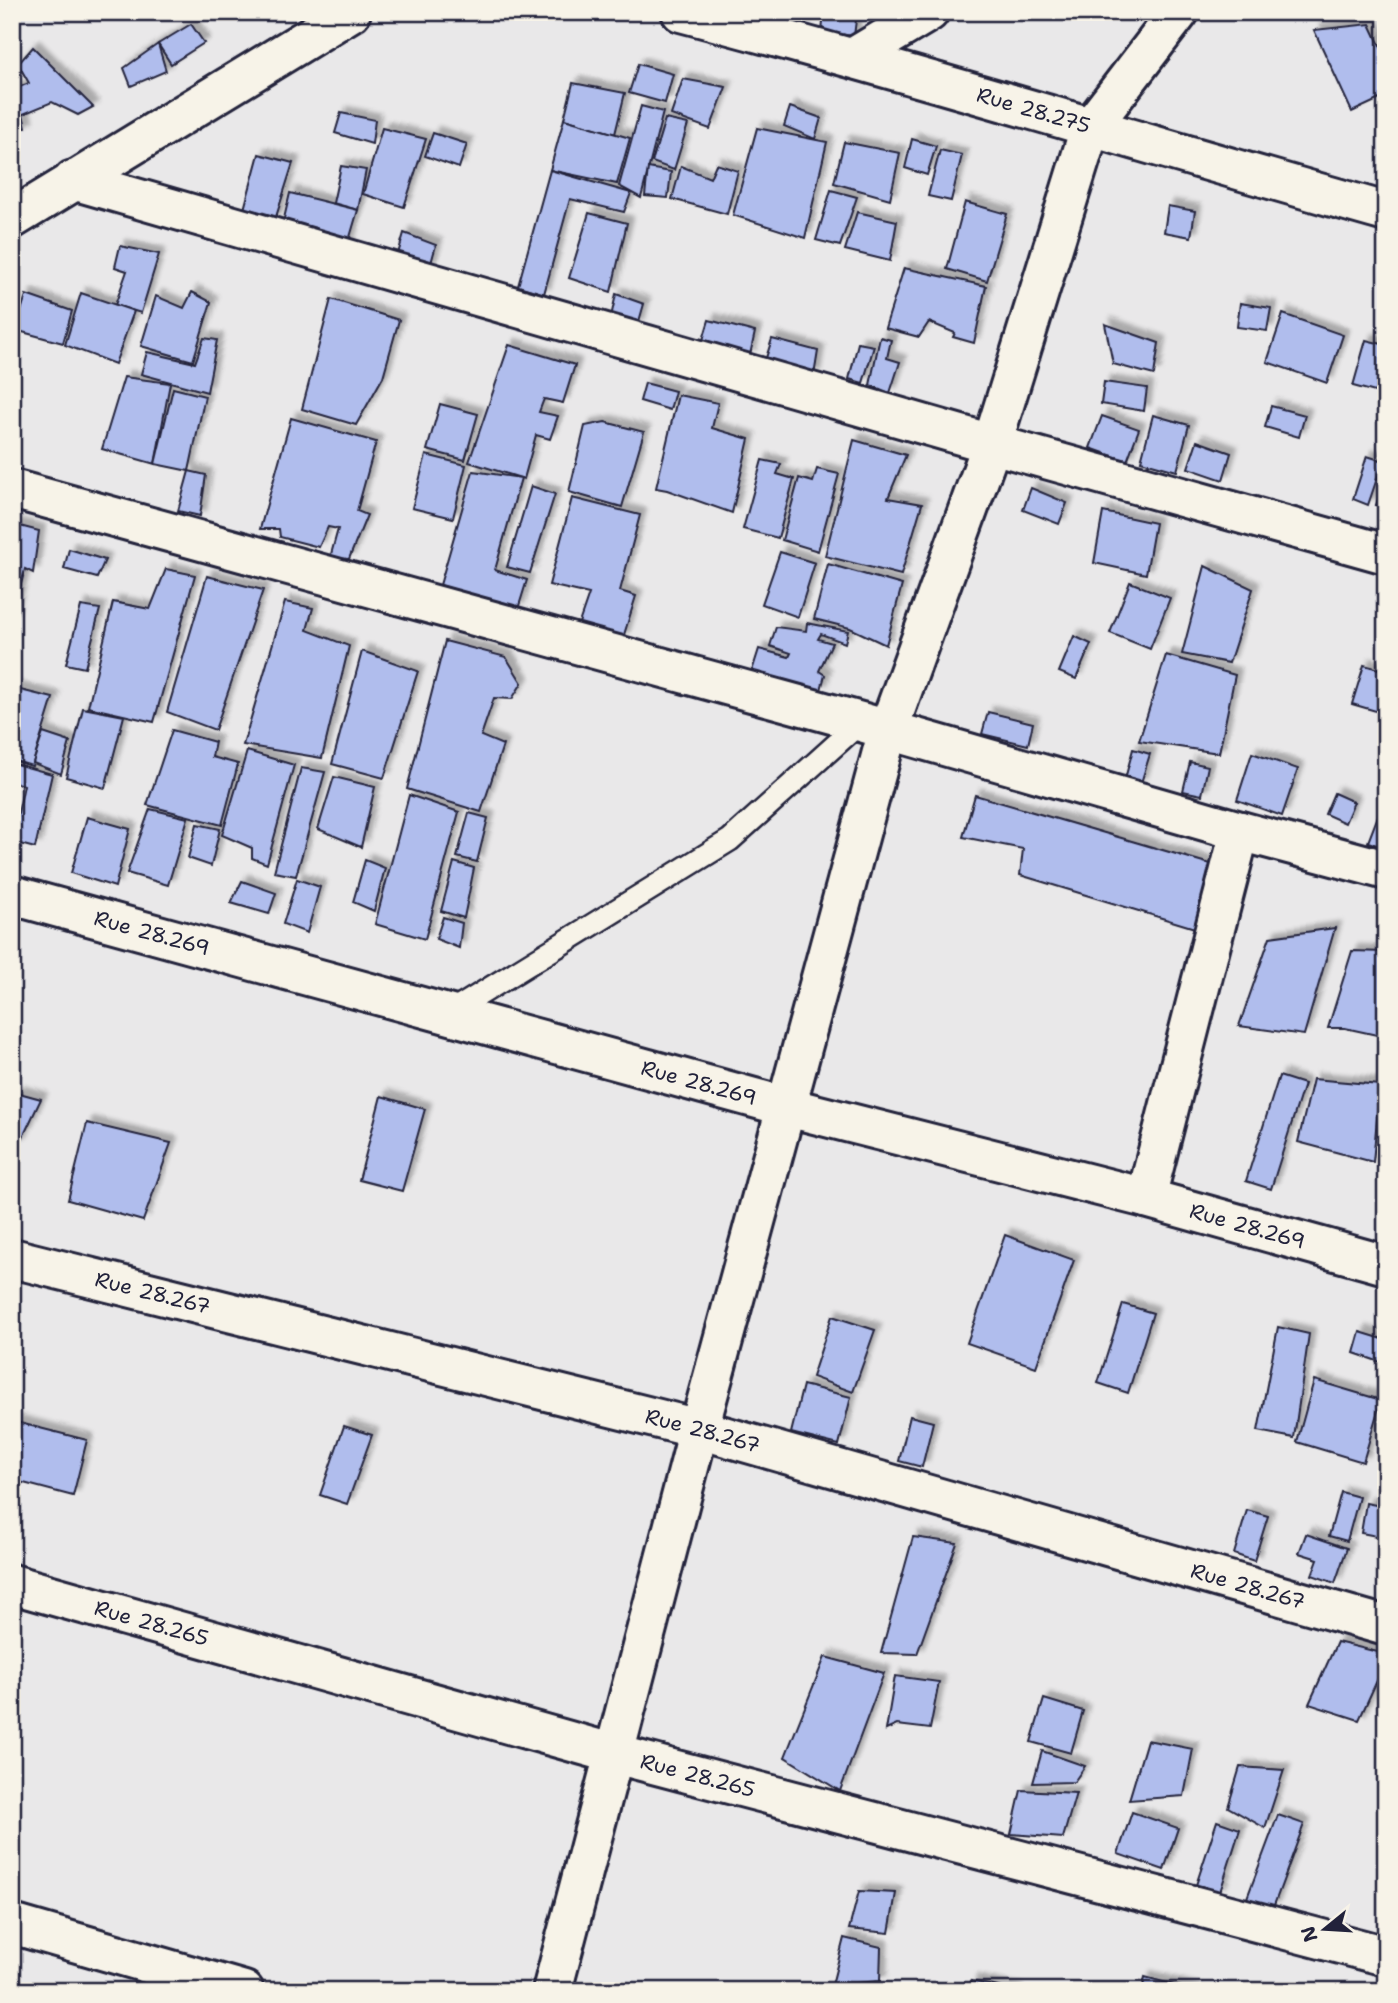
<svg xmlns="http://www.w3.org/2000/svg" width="1398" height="2003" font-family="'Shantell Sans',sans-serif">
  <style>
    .building { fill: #b0bded; stroke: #22223b; stroke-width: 2; filter: url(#shadow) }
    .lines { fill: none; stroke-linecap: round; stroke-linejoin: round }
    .service-casing { stroke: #22223b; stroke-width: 26 }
    .minor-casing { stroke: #22223b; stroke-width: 44 }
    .service { stroke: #f7f3e8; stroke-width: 21 }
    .minor { stroke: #f7f3e8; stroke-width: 38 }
    .labels { text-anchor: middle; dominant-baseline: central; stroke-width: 7; stroke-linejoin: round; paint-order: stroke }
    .street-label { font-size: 21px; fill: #22223b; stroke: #f7f3e8 }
  </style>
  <defs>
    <filter id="shadow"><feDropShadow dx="6" dy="-6" stdDeviation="2" flood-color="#0004"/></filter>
  </defs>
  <rect width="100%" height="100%" fill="#e9e8e9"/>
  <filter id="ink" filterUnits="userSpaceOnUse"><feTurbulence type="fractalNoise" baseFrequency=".0143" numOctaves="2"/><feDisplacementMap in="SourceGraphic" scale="14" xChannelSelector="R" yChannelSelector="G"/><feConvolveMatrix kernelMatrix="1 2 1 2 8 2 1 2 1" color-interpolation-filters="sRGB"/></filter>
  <g filter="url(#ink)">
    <g class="building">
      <path d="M771 12H808L806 22Z"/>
      <path d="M824 12H857L854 36 822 32Z"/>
      <path d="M191 24 204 43 171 64 158 44Z"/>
      <path d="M1370 24 1386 58V96L1352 112 1314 30Z"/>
      <path d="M158 44 166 71 131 86 124 68Z"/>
      <path d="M33 47 93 107 78 115 52 102 23 114 26 127 12 135V90L29 83 18 64Z"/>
      <path d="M638 64 673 74 665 103 629 93Z"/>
      <path d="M683 79 726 87 710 129 671 115Z"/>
      <path d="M573 83 625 93 615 134 564 119Z"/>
      <path d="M641 106 663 112 641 198 619 186Z"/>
      <path d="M790 107 821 118 815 139 784 126Z"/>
      <path d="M341 113 375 120 372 144 335 133Z"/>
      <path d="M564 119 630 138 617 184 550 170Z"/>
      <path d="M665 119 688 124 674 170 652 162Z"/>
      <path d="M382 128 426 139 404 207 363 194Z"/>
      <path d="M757 128 827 142 805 238 733 215Z"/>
      <path d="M433 133 467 144 459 168 425 156Z"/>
      <path d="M912 139 936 146 927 175 905 168Z"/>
      <path d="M844 142 900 153 890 199 834 183Z"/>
      <path d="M940 150 962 155 951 201 928 196Z"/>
      <path d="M259 154 293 163 275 220 243 213Z"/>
      <path d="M716 164 738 171 727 214 672 199 681 166 710 178Z"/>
      <path d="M341 166 366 170 358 210 333 203Z"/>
      <path d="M648 168 671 172 668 198 645 196Z"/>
      <path d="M550 170 631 193 624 212 570 199 544 294 518 286Z"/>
      <path d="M831 190 857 197 840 246 816 240Z"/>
      <path d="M290 193 358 210 348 244 282 227Z"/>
      <path d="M965 202 1007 214 987 281 947 269Z"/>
      <path d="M1168 206 1195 211 1191 237 1164 232Z"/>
      <path d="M857 212 897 221 890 261 845 250Z"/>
      <path d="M589 213 627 223 611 292 569 278Z"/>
      <path d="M404 233 436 245 430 267 398 254Z"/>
      <path d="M120 246 159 254 141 313 115 305 127 271 115 267Z"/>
      <path d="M904 268 986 286 974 343 953 337 955 333 929 322 919 337 885 328Z"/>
      <path d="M192 292 211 302 193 361 141 346 156 296 184 308Z"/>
      <path d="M81 293 134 311 115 364 65 345Z"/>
      <path d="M616 294 644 304 638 325 611 317Z"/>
      <path d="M26 295 72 311 63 343 15 330Z"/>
      <path d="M331 299 399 320 383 377 356 425 302 409Z"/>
      <path d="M1240 303 1271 308 1267 331 1237 327Z"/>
      <path d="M1283 314 1343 335 1327 383 1267 362Z"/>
      <path d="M709 320 755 332 750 355 703 340Z"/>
      <path d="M1105 324 1159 343 1154 375 1113 364Z"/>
      <path d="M880 337 891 340 887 358 900 362 890 393 870 385Z"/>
      <path d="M204 338 217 340 207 392 141 374 147 352 195 363Z"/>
      <path d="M772 339 818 351 814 376 766 358Z"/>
      <path d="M1366 340 1386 345V395L1353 386Z"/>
      <path d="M858 343 874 346 863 383 849 379Z"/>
      <path d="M509 345 575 365 563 403 544 399 539 412 558 416 550 439 536 435 524 479 469 462Z"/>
      <path d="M124 377 170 383 155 464 102 449Z"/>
      <path d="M1104 382 1147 388 1144 411 1101 404Z"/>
      <path d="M645 383 675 391 670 410 640 401Z"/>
      <path d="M173 388 205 396 189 471 155 464Z"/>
      <path d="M678 395 718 403 712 428 749 439 732 513 667 490 656 488Z"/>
      <path d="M440 404 478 414 465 460 427 450Z"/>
      <path d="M1271 406 1305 415 1299 437 1265 427Z"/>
      <path d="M1153 415 1189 425 1177 471 1141 461Z"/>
      <path d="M1102 416 1139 429 1127 461 1090 448Z"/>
      <path d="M291 418 376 442 357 511 367 515 349 559 330 558 338 529 328 527 319 547 280 537 279 529H260Z"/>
      <path d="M605 422 644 432 622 507 569 492 585 426Z"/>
      <path d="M854 440 906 455 888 498 922 504 901 575 825 556Z"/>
      <path d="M1197 441 1231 453 1223 480 1188 468Z"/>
      <path d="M426 455 466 465 453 518 412 508Z"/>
      <path d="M1367 456 1383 461 1368 505 1353 499Z"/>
      <path d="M762 460 781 464 777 474 794 479 778 538 743 529Z"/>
      <path d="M817 469 839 474 818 551 782 540 799 478 813 482Z"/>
      <path d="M189 471 206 475 200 516 178 511Z"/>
      <path d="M473 471 521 478 495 570 527 580 518 609 440 585Z"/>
      <path d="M1386 477V508L1376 505Z"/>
      <path d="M531 486 555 494 530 573 507 567Z"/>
      <path d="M1031 488 1067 503 1059 524 1023 510Z"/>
      <path d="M572 498 640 515 620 591 636 596 623 638 578 626 589 594 549 585Z"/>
      <path d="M1103 512 1155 523 1146 574 1094 563Z"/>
      <path d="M12 524 39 531 33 573 25 569 12 619Z"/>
      <path d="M69 549 105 560 97 578 64 569Z"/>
      <path d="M780 552 815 563 798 617 762 604Z"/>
      <path d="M828 564 902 585 886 645 850 628 814 619Z"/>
      <path d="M1205 566 1253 589 1229 663 1182 654Z"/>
      <path d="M166 569 195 575 154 722 88 707 113 602 150 609Z"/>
      <path d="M207 576 263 590 215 730 167 712Z"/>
      <path d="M1130 582 1170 598 1150 649 1110 633Z"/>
      <path d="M285 602 313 608 307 630 349 646 322 758 243 745Z"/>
      <path d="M81 606 100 609 85 668 66 664Z"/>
      <path d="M807 623 848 631 845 643 821 634 818 639 832 643 819 671 825 675 821 690 752 671 759 649 789 657 791 653 770 646 776 627 806 631Z"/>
      <path d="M1074 636 1091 644 1076 679 1059 672Z"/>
      <path d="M445 641 506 657 522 683 512 699 494 698 481 736 503 745 481 812 407 789Z"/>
      <path d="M362 651 418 671 384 778 332 764Z"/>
      <path d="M1166 655 1235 675 1219 753 1139 741Z"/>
      <path d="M1364 665 1386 671V714L1352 704Z"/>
      <path d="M12 688 53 698 32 766 12 760Z"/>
      <path d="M83 708 124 716 105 788 66 777Z"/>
      <path d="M988 712 1033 723 1028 745 982 734Z"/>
      <path d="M172 730 215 742 212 757 238 764 222 825 147 805Z"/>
      <path d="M43 733 70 742 61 774 33 763Z"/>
      <path d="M1133 749 1150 754 1141 783 1125 779Z"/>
      <path d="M247 751 294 765 267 864 252 858V848L222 835Z"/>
      <path d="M1252 753 1298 769 1282 816 1237 800Z"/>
      <path d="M1190 762 1208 766 1202 795 1183 791Z"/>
      <path d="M12 763 52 774 35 848 12 842V817L17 818 24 785 12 782Z"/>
      <path d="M301 768 325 772 296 876 274 872Z"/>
      <path d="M334 777 375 787 361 847 318 829Z"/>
      <path d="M1334 793 1354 802 1345 823 1325 814Z"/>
      <path d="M409 795 459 812 425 939 375 924Z"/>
      <path d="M975 795 1217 866 1198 929 1020 875 1023 849 963 837Z"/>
      <path d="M1386 795V848L1368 842Z"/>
      <path d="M150 809 188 818 168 885 127 873Z"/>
      <path d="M469 813 488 818 477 862 457 857Z"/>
      <path d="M87 817 130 829 115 887 71 873Z"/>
      <path d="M197 824 220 829 211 866 188 858Z"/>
      <path d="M365 860 385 868 374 911 353 902Z"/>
      <path d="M454 862 474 868 464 918 441 911Z"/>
      <path d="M297 879 320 887 307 933 283 924Z"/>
      <path d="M242 881 276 893 269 914 231 903Z"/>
      <path d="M443 917 462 923 459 948 436 939Z"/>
      <path d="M1335 928 1304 1035 1239 1026 1270 937Z"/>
      <path d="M1352 951 1386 952V1037L1345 1028H1328Z"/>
      <path d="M1279 1076 1304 1084 1271 1189 1246 1181Z"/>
      <path d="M1313 1079 1380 1085 1373 1162 1298 1142Z"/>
      <path d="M12 1091 41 1099 20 1143 12 1141Z"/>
      <path d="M381 1096 425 1109 402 1191 359 1180Z"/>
      <path d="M87 1123 171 1143 143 1221 68 1200Z"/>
      <path d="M1005 1235 1074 1260 1036 1367 967 1343Z"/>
      <path d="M1123 1304 1153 1313 1128 1393 1098 1383Z"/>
      <path d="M832 1316 875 1330 853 1392 812 1377Z"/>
      <path d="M1278 1327 1309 1334 1294 1438 1258 1431Z"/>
      <path d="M1360 1332 1386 1340V1364L1354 1353Z"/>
      <path d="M1314 1380 1381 1400 1363 1462 1297 1442Z"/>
      <path d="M803 1385 851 1397 839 1445 791 1433Z"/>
      <path d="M910 1416 933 1422 922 1467 899 1461Z"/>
      <path d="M12 1421 87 1440 73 1496 12 1480Z"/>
      <path d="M344 1426 372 1435 347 1504 320 1495Z"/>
      <path d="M1341 1492 1359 1497 1347 1541 1329 1536Z"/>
      <path d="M1366 1503 1386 1507 1382 1537 1361 1533Z"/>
      <path d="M1247 1510 1268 1516 1254 1561 1234 1554Z"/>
      <path d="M1306 1534 1347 1548 1335 1583 1312 1575 1318 1559 1299 1553Z"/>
      <path d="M913 1537 957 1543 917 1654 881 1653Z"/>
      <path d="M1337 1642 1386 1654V1661L1359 1720 1309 1704Z"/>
      <path d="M825 1657 884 1673 840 1791 785 1757Z"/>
      <path d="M895 1676 939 1682 930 1729 897 1725 886 1730Z"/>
      <path d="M1044 1699 1083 1711 1071 1753 1031 1742Z"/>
      <path d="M1147 1740 1193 1749 1184 1796 1129 1800Z"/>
      <path d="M1042 1751 1085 1766 1074 1782 1033 1783Z"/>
      <path d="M1240 1767 1284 1770 1265 1828 1228 1807Z"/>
      <path d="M1021 1790 1076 1793 1063 1838 1011 1834Z"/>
      <path d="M1132 1812 1178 1828 1164 1870 1118 1854Z"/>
      <path d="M1278 1815 1304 1824 1273 1908 1247 1898Z"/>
      <path d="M1217 1821 1240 1829 1220 1892 1196 1885Z"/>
      <path d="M859 1891 896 1893 889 1933 849 1929Z"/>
      <path d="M844 1938 881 1947 880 1981 832 1985Z"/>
      <path d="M1145 1977 1196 1991H1142Z"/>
      <path d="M971 1981 1017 1991H970Z"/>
    </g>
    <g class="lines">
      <g class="service-casing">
        <path id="service" d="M448 1014 730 840 861 722"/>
      </g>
      <g class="minor-casing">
        <g id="minor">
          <path id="s1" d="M681 12C918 74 1151 146 1386 212"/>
          <path d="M854 57 929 12"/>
          <path d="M73 180 992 444 1386 554"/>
          <path d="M12 219 351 12"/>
          <path d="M12 489 861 722 1240 831 1386 870"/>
          <path id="s2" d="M12 895 787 1107 1146 1198 1386 1265"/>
          <path d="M1146 1198 1240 831"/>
          <path id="s3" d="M12 1258 699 1429 1386 1626"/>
          <path id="s4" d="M12 1584 615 1754 1386 1956"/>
          <path d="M12 1924 244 1991"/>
          <path d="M552 1991 699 1429 888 730 992 444 1090 128 1179 12"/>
        </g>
      </g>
      <use href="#service" class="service"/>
      <use href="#minor" class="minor"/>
    </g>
  </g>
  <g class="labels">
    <g class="street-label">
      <text stroke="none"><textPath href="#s1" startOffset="366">Rue 28.275</textPath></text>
      <text stroke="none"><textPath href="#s2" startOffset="145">Rue 28.269</textPath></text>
      <text stroke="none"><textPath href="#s2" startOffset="712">Rue 28.269</textPath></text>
      <text stroke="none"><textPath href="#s2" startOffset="1279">Rue 28.269</textPath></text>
      <text stroke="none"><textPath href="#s3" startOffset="145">Rue 28.267</textPath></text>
      <text stroke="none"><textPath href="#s3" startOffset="712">Rue 28.267</textPath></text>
      <text stroke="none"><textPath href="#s3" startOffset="1279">Rue 28.267</textPath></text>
      <text stroke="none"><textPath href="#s4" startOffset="145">Rue 28.265</textPath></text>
      <text stroke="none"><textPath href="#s4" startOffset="712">Rue 28.265</textPath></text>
    </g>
  </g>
  <rect width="1398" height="2003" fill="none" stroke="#f7f3e8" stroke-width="42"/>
  <rect x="21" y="21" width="1356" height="1961" fill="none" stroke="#22223b" stroke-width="2.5" filter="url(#ink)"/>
  <g transform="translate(1325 1929) rotate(252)" stroke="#f7f3e8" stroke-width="5" paint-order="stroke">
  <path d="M0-5L12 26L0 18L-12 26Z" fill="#22223b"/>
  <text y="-10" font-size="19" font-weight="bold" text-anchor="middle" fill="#22223b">N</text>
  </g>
</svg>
